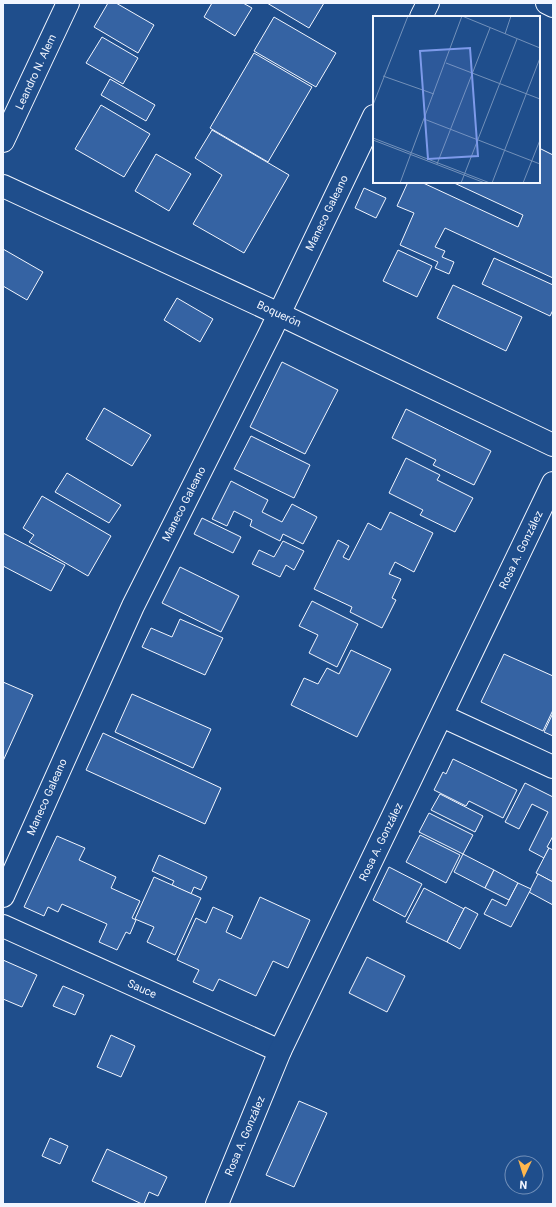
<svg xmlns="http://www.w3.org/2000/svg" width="556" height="1207" font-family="Roboto,sans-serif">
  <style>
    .building { fill: #3563a3; stroke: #f2f6ff }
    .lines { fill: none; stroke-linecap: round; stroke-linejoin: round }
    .minor-casing { stroke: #f2f6ff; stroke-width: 24 }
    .minor { stroke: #1f4e8c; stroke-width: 22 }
    .labels { text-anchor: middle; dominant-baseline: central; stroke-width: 3; stroke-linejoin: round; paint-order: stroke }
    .street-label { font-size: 11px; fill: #f2f6ff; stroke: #1f4e8c }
    .inset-road { fill: none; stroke: #7391ba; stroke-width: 1 }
    .view { fill: #7d9aea; fill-opacity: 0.15; stroke: #7d9aea; stroke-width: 2 }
    .inset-edge { fill: none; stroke: #f2f6ff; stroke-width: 2 }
  </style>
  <rect width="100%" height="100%" fill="#1f4e8c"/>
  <g class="building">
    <path d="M108 3H116L154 25 138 53 94 27Z"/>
    <path d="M212 3H243L252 8 235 36 204 17Z"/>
    <path d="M267 3H324L309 28Z"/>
    <path d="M274 17 336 53 316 87 254 51Z"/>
    <path d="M102 37 138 58 123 84 86 63Z"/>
    <path d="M254 53 312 87 268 162 210 128Z"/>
    <path d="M110 79 155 105 146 121 101 95Z"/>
    <path d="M101 105 150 134 124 177 75 149Z"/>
    <path d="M212 130 289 175 244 253 193 224 222 175 195 158Z"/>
    <path d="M539 148 553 155V278L445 228 435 247 445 251 442 257 454 262 449 274 435 268 438 262 400 245 414 213 397 206 408 182H421L518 227 523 215 452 182H539Z"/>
    <path d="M156 154 191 174 169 211 135 191Z"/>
    <path d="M364 188 386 198 376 218 355 208Z"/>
    <path d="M3 249 43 272 27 300 3 286Z"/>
    <path d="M398 250 432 266 417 297 383 281Z"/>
    <path d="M494 258 553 285V310L550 316 482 284Z"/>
    <path d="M453 285 522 317 506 351 437 318Z"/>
    <path d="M177 298 213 319 200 342 164 320Z"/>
    <path d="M282 362 338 390 305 454 250 427Z"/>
    <path d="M104 408 151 435 132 466 86 439Z"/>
    <path d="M406 409 491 451 474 485 433 465 436 460 392 438Z"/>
    <path d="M251 436 310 465 294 498 234 469Z"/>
    <path d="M406 458 440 475 437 480 473 498 455 532 420 515 423 510 389 493Z"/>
    <path d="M67 473 121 505 109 523 55 492Z"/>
    <path d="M231 481 268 500 262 512 282 522 292 504 317 517 303 544 283 534 280 541 250 526 252 520 234 511 227 526 212 519Z"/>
    <path d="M42 496 111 536 88 576 29 542 34 535 23 528Z"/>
    <path d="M390 512 433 533 414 572 395 562 389 574 401 579 392 598 396 600 382 628 350 612 352 607 314 589 338 540 349 546 343 557 349 560 368 523 381 530Z"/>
    <path d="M202 518 241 537 233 553 194 534Z"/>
    <path d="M3 533 65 565 51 591 3 566Z"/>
    <path d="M283 541 304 551 294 570 286 565 280 577 252 564 259 550 274 557Z"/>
    <path d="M180 567 239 596 221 632 162 603Z"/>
    <path d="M312 601 358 624 337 667 309 653 318 635 299 626Z"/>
    <path d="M180 619 223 638 205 675 142 647 151 628 172 637Z"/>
    <path d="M351 650 391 669 357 737 291 705 304 678 318 684 327 668 339 674Z"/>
    <path d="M504 654 553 676V710L543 731 481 702Z"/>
    <path d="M3 682 33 695 3 761Z"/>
    <path d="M132 694 211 729 193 768 115 732Z"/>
    <path d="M553 713V736L544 732Z"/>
    <path d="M103 733 221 788 205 824 86 770Z"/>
    <path d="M453 759 517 790 503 818 469 801 466 806 434 790 443 772 446 774Z"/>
    <path d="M525 783 553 797V836L547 847 549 848 544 858 529 850 548 812 532 804 519 829 505 822Z"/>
    <path d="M440 794 483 816 475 832 431 810Z"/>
    <path d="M429 813 473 835 463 854 419 832Z"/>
    <path d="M420 835 460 855 446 883 406 862Z"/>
    <path d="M57 836 85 848 79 860 116 877 111 888 140 901 132 918 136 920 130 934 126 932 117 950 99 942 107 924 62 904 58 912 48 907 44 916 24 907Z"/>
    <path d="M549 848 553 850V882L536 873Z"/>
    <path d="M463 854 494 870 485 888 454 872Z"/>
    <path d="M159 855 207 877 201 890 194 887 191 894 172 885 174 881 152 871Z"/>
    <path d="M389 867 422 884 405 917 373 900Z"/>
    <path d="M494 870 518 883 509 900 485 888Z"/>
    <path d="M538 874 553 882V905L529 892Z"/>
    <path d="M154 877 201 898 175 955 147 942 154 927 135 919Z"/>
    <path d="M518 883 531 889 511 927 484 914 492 899 506 906Z"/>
    <path d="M424 888 464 909 447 942 406 922Z"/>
    <path d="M260 897 310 920 288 968 273 961 256 996 219 979 213 991 193 982 199 970 177 960 196 918 206 923 213 907 233 916 226 932 241 939Z"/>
    <path d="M465 907 478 914 460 949 447 942Z"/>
    <path d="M367 957 405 976 387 1012 349 993Z"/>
    <path d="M3 960 37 975 22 1007 3 999Z"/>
    <path d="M63 986 84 995 75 1015 53 1006Z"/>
    <path d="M111 1035 135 1046 121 1077 97 1067Z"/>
    <path d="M299 1101 327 1113 294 1187 266 1175Z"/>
    <path d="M50 1138 68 1146 60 1164 42 1156Z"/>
    <path d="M107 1149 167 1177 158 1196 149 1192 144 1204H142L92 1181Z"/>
  </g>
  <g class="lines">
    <g class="minor-casing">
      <g id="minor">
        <path d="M547 3 553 6"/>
        <path d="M421 17 428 3"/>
        <path d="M3 141 68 3"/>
        <path d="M3 186 279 314 553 445"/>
        <path d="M442 716 553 767"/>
        <path d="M3 896 133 606 270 333 374 116"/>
        <path d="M3 926 280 1051"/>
        <path d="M217 1204 280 1051 553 483"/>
      </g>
    </g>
    <use href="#minor" class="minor"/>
  </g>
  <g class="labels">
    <g class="street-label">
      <text transform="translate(36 72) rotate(-65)">Leandro N. Alem</text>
      <text transform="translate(327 213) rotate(-64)">Maneco Galeano</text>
      <text transform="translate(279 314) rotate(25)">Boquerón</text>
      <text transform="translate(184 504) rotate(-63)">Maneco Galeano</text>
      <text transform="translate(521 550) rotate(-64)">Rosa A. González</text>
      <text transform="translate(47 797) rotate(-66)">Maneco Galeano</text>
      <text transform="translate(381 842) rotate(-64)">Rosa A. González</text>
      <text transform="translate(142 989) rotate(24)">Sauce</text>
      <text transform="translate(245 1136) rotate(-67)">Rosa A. González</text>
    </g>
  </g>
  <g transform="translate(373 16)">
    <rect width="167" height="167" fill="#1f4e8c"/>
    <path class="inset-road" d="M89 0 167 32M132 18 138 0M73 47 167 83M10 60 61 78M0 89 35 0M51 103 167 148M0 122 117 167M0 124 112 167M64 148 117 12M27 167 89 0M88 167 144 23M119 167 167 42M150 167 167 124"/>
    <path class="view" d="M97 32 105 140 55 143 47 35Z"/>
    <rect width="167" height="167" class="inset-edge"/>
  </g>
  <rect width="556" height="1207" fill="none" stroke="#f2f6ff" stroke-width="8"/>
  <g transform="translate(524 1175) rotate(184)"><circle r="19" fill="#1f4e8c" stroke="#7391ba"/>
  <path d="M0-3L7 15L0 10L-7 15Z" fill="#ffb74d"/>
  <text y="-6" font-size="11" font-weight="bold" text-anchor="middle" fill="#f2f6ff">N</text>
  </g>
</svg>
